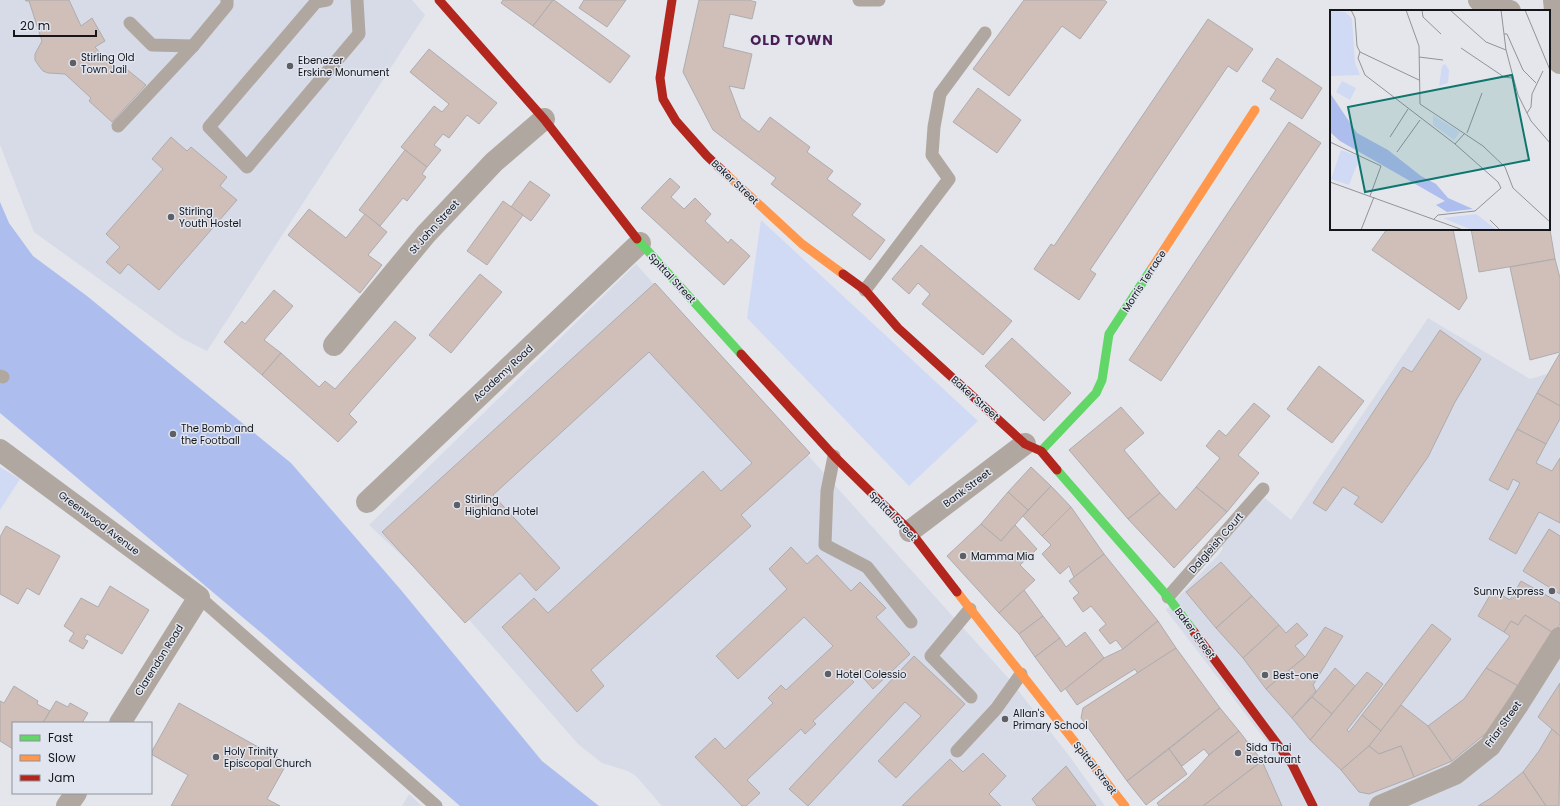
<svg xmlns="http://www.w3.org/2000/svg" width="1560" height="806" font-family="Poppins,sans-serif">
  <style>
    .built { fill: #d6dbe7 }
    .green { fill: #d0daf4 }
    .forest { fill: #adbeee }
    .building { fill: #cfbfb8; stroke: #aeacae }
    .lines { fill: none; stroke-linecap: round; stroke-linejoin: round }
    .lane { stroke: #b0a8a0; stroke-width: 13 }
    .street { stroke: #b0a8a0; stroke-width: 22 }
    .fast { stroke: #63d668; stroke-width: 9 }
    .slow { stroke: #ff974d; stroke-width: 9 }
    .jam { stroke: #b3261e; stroke-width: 9 }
    .poi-dot { fill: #5d5f64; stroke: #e0e5ef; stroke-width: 1.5 }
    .labels { text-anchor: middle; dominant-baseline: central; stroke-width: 3; stroke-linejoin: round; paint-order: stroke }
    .poi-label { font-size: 10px; fill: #15161a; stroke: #e0e5ef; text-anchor: start }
    .street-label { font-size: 10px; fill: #15161a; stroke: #e0e5ef }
    .district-label { font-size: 14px; font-weight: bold; letter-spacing: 1px; fill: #491d51; stroke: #e0e5ef }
    .inset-road { fill: none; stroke: #919398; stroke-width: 1 }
    .view { fill: #0f766e; fill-opacity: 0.15; stroke: #0f766e; stroke-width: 2 }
    .inset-edge { fill: none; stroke: #15161a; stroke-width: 2 }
  </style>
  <rect width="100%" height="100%" fill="#e4e6ec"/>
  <g class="built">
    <path d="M0 0H412L425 15 207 351 181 338 34 232 0 145Z"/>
    <path d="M636 264 1010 680 1070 757 1105 806H1021L1024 803 1021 806H662L636 776 628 771 602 763 578 744 465 615 369 525Z"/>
    <path d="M1428 318 1530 379 1560 370V806H1193L1273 750 1166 610 1220 553 1223 548 1219 544 1265 498 1291 520Z"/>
    <path d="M409 794 422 806H402Z"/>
  </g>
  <g class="green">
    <path d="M761 220 978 421 909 486 747 318Z"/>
    <path d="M0 467 20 479 0 510Z"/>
  </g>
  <path class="forest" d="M0 202 9 223 33 256 87 296 291 463 401 590 542 761 599 806H460L265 636 0 413Z"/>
  <g class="building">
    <path d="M25 0H69L81 26 92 18 105 41 95 47 118 74 124 67 146 85 112 122 89 101 91 98 65 74 48 73 43 71 39 66 35 60V54L42 41 29 1H26Z"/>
    <path d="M503 0H553L533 26 501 3Z"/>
    <path d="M553 0H554L630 56 610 83 533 26Z"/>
    <path d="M584 0H626L607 27 579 8Z"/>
    <path d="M699 0H748L756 2 752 19 730 14 723 47 752 54 744 89 729 86 741 118 759 132 770 117 810 147 807 152 833 171 827 179 861 204 852 215 885 240 870 260 771 184 776 178 713 130 683 72Z"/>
    <path d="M1024 0H1104L1107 2 1080 39 1062 26 1009 96 973 69Z"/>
    <path d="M1208 19 1253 49 1237 72 1228 66 1090 270 1096 274 1079 300 1034 269 1051 244 1054 246Z"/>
    <path d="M429 49 497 103 479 124 467 115 449 138 443 134 434 145 441 150 427 167 401 147 434 106 442 112 449 104 410 72Z"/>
    <path d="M1277 58 1322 88 1302 119 1270 99 1276 90 1262 81Z"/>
    <path d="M978 88 1021 120 997 153 953 122Z"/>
    <path d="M1289 122 1321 143 1161 381 1129 360Z"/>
    <path d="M171 137 187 151 191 147 227 177 220 186 237 200 159 290 128 264 120 274 106 262 120 247 106 234 163 169 152 159Z"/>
    <path d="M405 150 427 167 422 174 426 177 407 201 403 198 380 226 359 210Z"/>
    <path d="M670 178 680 187 671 197 684 209 695 198 711 214 705 221 728 243 731 239 750 256 724 285 641 208Z"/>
    <path d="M530 181 550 195 531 221 511 207Z"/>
    <path d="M503 201 523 215 487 265 467 251Z"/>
    <path d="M309 209 346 238 365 214 387 232 368 255 382 265 360 293 288 235Z"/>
    <path d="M1549 224 1555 259 1479 272 1471 229H1549Z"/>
    <path d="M1387 229H1453L1467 298 1459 310 1372 250Z"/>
    <path d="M921 245 1012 321 983 355 922 304 930 294 918 283 909 294 892 279Z"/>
    <path d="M1555 259 1560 278V352L1530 360 1510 267Z"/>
    <path d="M480 274 502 292 451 353 429 335Z"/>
    <path d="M655 283 810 453 741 515 751 526 591 670 604 686 577 712 502 627 534 598 548 613 703 471 721 491 752 463 649 352 493 495 560 568 536 591 520 573 465 623 382 532Z"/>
    <path d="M274 290 293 306 264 340 281 353 262 375 224 342 242 321 245 324Z"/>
    <path d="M395 321 416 338 349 414 357 422 338 442 262 375 281 353 319 387 325 381 335 389Z"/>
    <path d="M1440 330 1481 359 1455 402 1428 457 1382 523 1354 504 1359 497 1343 487 1326 511 1313 503 1403 367 1412 372Z"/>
    <path d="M1012 338 1071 393 1044 421 985 366Z"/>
    <path d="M1560 353V406L1537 393Z"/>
    <path d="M1319 366 1364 401 1332 443 1287 409Z"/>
    <path d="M1537 393 1560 406V419L1546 444 1517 429Z"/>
    <path d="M1254 403 1270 416 1238 455 1259 473 1227 512 1196 487 1220 458 1206 446 1219 430 1226 436Z"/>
    <path d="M1121 407 1144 433 1124 450 1160 493 1128 519 1069 450Z"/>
    <path d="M1517 429 1546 444 1536 463 1552 471 1560 458V523L1539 512 1516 554 1489 539 1520 483 1513 479 1508 490 1489 480Z"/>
    <path d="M1031 467 1051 486 1028 510 1008 492Z"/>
    <path d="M1051 486 1071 507 1042 536 1023 516Z"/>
    <path d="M1196 487 1227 512 1174 568 1128 519 1160 493 1176 510Z"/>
    <path d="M1008 492 1028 510 1001 541 981 524Z"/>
    <path d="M1071 507 1104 554 1074 577 1069 566 1060 574 1042 554 1051 545 1042 536Z"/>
    <path d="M981 524 1001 541 1015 525 1037 549 1020 565 1035 580 999 613 947 556Z"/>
    <path d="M6 526 60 556 39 595 27 588 18 604 0 594V537Z"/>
    <path d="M1549 529 1560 536V594L1523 571Z"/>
    <path d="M791 547 807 564 817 555 851 591 860 582 886 608 876 617 910 654 873 689 857 671 850 678 854 682 813 721 816 724 805 734 801 729 747 780 760 793 746 806H742L695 757 715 738 725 749 773 703 768 698 781 685 786 690 833 646 804 617 738 679 716 656 787 589 769 569Z"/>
    <path d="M1104 554 1158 621 1123 649 1116 640 1110 644 1099 630 1106 624 1091 606 1083 612 1073 598 1079 593 1069 581Z"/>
    <path d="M1221 562 1252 596 1216 628 1186 592Z"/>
    <path d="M1521 581 1560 603V624L1555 634 1525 615 1518 625 1511 621 1504 632 1478 616 1493 590 1510 600Z"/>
    <path d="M110 586 149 610 122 654 87 634 84 639 88 641 83 649 69 641 74 633 64 626 81 598 98 607Z"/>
    <path d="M1024 590 1043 616 1019 634 999 613Z"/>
    <path d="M1252 596 1279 625 1243 658 1216 628Z"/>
    <path d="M1525 615 1555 634 1520 687 1486 668 1510 636 1504 632 1511 621 1518 625Z"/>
    <path d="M1043 616 1060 638 1035 657 1019 634Z"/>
    <path d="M1158 621 1176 648 1138 674 1135 669 1077 705 1065 688 1104 658 1123 649Z"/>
    <path d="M1297 623 1308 635 1295 646 1305 657 1266 689 1243 658 1279 625 1286 633Z"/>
    <path d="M1432 624 1451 639 1381 731 1362 715Z"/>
    <path d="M1325 627 1343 636 1313 685 1316 691 1292 718 1266 689 1305 657Z"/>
    <path d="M1085 632 1104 658 1061 692 1035 657 1060 638 1066 647Z"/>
    <path d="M1176 648 1220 708 1127 781 1081 718 1083 708Z"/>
    <path d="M914 656 965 704 896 778 878 761 921 716 905 702 808 806 789 789Z"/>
    <path d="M1335 668 1355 686 1332 714 1312 697Z"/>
    <path d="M1486 668 1520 687 1490 730 1452 761 1428 726 1464 699Z"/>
    <path d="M1367 672 1383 684 1347 730 1349 732 1362 715 1381 731 1369 746 1341 770 1310 740Z"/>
    <path d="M1560 683V736L1538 717Z"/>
    <path d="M14 686 38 701 37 704 50 711 43 723H13V749L0 741V701L4 703Z"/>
    <path d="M1312 697 1332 714 1310 740 1292 718Z"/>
    <path d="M56 701 68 707 70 703 88 713 82 723H43Z"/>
    <path d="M179 703 287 763 267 799 280 806H171L188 775 151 754V753Z"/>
    <path d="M1401 705 1428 726 1452 761 1414 777 1401 746 1379 754 1369 746Z"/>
    <path d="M1220 708 1239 731 1209 755 1204 749 1182 766 1169 749Z"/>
    <path d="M1552 729 1560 736 1559 806H1546L1523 772 1539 751Z"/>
    <path d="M1239 731 1262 761 1203 806H1159L1157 803 1188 778 1209 755Z"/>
    <path d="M1369 746 1379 754 1401 746 1414 777 1369 794 1359 792 1341 770Z"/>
    <path d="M1169 749 1187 774 1146 805 1127 781Z"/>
    <path d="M983 753 1006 776 989 794 1001 806H902L950 759 963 772Z"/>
    <path d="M1262 761 1282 806H1203L1211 800Z"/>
    <path d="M1066 766 1096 806H1037L1032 799Z"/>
    <path d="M1523 772 1546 806H1478L1491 798Z"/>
  </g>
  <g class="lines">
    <g class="lane">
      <path d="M327 0 316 2 209 127 247 167 359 34 357 0"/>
      <path d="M859 0H879"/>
      <path d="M130 23 152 45 193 46"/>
      <path d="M118 126 193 46 227 5V0"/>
      <path d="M865 290 949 179 932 155 934 127 940 94 985 33"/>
      <path d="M0 376 3 377"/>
      <path d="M834 456 827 491 825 545 867 567 911 622"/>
      <path d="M199 597 436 806"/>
      <path d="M1168 597 1263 489"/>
      <path d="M970 609 931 656 971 697"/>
      <path d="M957 751 996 709 1021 674"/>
    </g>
    <g class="street">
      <path d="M1479 0 1484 5 1510 11"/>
      <path d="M1554 0 1560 63"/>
      <path d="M334 345 426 234 494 162 544 119"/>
      <path d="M0 450 199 597 120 723"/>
      <path d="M367 502 640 243"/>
      <path d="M910 531 1025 444"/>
      <path d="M67 806 76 793"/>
      <path d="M1380 806 1455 774 1490 746 1519 703 1560 638"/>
    </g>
    <g class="fast">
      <path d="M637 239 741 354"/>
      <path d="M1041 451 1096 393 1102 380 1109 334 1152 268"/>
      <path d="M1057 470 1168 597 1194 632"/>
    </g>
    <g class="slow">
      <path d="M726 174 802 244 843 274"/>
      <path d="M1152 268 1255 110"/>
      <path d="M957 592 1125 806"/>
    </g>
    <g class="jam">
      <path d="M439 0 544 119 637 239"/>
      <path d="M672 0 660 78 663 99 676 121 707 156 726 174"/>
      <path d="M843 274 865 290 898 328 1025 444 1041 451 1057 470"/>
      <path d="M741 354 834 456 910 531 957 592"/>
      <path d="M1194 632 1292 764 1313 806"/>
    </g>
  </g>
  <g class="poi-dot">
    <circle cx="73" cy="63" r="4"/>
    <circle cx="290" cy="66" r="4"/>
    <circle cx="171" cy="217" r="4"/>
    <circle cx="173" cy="434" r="4"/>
    <circle cx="457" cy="505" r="4"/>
    <circle cx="963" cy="556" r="4"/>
    <circle cx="1552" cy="591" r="4"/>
    <circle cx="828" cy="674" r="4"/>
    <circle cx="1265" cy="675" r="4"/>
    <circle cx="1005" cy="719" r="4"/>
    <circle cx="1238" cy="753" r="4"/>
    <circle cx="216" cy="757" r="4"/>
  </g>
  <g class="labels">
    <g class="poi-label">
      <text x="81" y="57">Stirling Old<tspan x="81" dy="12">Town Jail</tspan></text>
      <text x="298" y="60">Ebenezer<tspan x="298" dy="12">Erskine Monument</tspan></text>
      <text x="179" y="211">Stirling<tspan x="179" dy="12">Youth Hostel</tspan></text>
      <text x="181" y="428">The Bomb and<tspan x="181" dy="12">the Football</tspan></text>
      <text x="465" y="499">Stirling<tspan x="465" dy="12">Highland Hotel</tspan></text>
      <text x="971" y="556">Mamma Mia</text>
      <text x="1544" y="591" text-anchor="end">Sunny Express</text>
      <text x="836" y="674">Hotel Colessio</text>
      <text x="1273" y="675">Best-one</text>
      <text x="1013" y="713">Allan's<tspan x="1013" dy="12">Primary School</tspan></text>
      <text x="1246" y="747">Sida Thai<tspan x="1246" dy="12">Restaurant</tspan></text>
      <text x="224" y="751">Holy Trinity<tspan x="224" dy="12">Episcopal Church</tspan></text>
    </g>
    <g class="street-label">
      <text transform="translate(735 182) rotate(43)">Baker Street</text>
      <text transform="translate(434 227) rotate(-48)">St John Street</text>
      <text transform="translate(672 278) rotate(47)">Spittal Street</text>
      <text transform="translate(1144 281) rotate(-57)">Morris Terrace</text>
      <text transform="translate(503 373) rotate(-43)">Academy Road</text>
      <text transform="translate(975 398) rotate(42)">Baker Street</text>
      <text transform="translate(967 488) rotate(-37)">Bank Street</text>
      <text transform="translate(893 516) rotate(46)">Spittal Street</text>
      <text transform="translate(99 523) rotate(37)">Greenwood Avenue</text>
      <text transform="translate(1216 543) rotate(-49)">Dalgleish Court</text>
      <text transform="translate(1195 633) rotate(53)">Baker Street</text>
      <text transform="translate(159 660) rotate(-58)">Clarendon Road</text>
      <text transform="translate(1503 724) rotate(-54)">Friar Street</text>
      <text transform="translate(1095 768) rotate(52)">Spittal Street</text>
    </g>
    <g class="district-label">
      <text x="792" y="40">OLD TOWN</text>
    </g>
  </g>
  <g transform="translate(1330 10)">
    <rect width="220" height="220" fill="#e4e6ec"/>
    <path d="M0 0 15 2 22 8 25 53 30 65 0 66ZM115 54 119 60 118 73 109 76 112 56ZM12 71 26 78 20 90 6 82ZM103 105 130 122 124 130 103 115ZM11 140 30 147 19 175 1 169ZM146 204 167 220H142L113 208Z" fill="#d0daf4"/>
    <path d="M0 83 27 123 58 140 91 166 106 174 118 188 143 199 117 202 106 195 115 191 10 131 0 122Z" fill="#adbeee"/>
    <path class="inset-road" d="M21 0 25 8 27 36 30 42M76 0 89 36 90 94 153 136 175 157 183 178 220 212M92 0 93 7 111 24M120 0 156 32 176 40M171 0 176 40 188 85 201 111 220 133M195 0 220 60M174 24H177L193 60 206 73M131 38 174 67 182 68M30 42 28 48 35 65 125 134 168 172 171 178M30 42 89 70M89 47 113 50M197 103 201 97 202 84 213 61M137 123 152 83M60 127 78 99M0 132 51 156 40 186M125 134 135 123M67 142 90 110M0 172 133 220M104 209 108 205 145 201 171 178M160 210 170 220M31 220 44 187"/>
    <path class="view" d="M182 65 199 150 35 182 18 97Z"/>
    <rect width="220" height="220" class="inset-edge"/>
  </g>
  <rect x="12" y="722" width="140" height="72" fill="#e0e5ef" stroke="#8f929a"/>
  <rect x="20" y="735" width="20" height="6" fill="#63d668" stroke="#8f929a"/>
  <text x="48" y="742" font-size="12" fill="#15161a">Fast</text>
  <rect x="20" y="755" width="20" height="6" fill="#ff974d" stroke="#8f929a"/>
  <text x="48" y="762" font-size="12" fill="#15161a">Slow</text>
  <rect x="20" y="775" width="20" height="6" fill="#b3261e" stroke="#8f929a"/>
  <text x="48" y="782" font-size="12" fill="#15161a">Jam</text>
  <path d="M14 30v6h82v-6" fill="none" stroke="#15161a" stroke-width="2"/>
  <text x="20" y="30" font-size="12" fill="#15161a" stroke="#e0e5ef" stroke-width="3" paint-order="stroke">20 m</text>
</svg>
